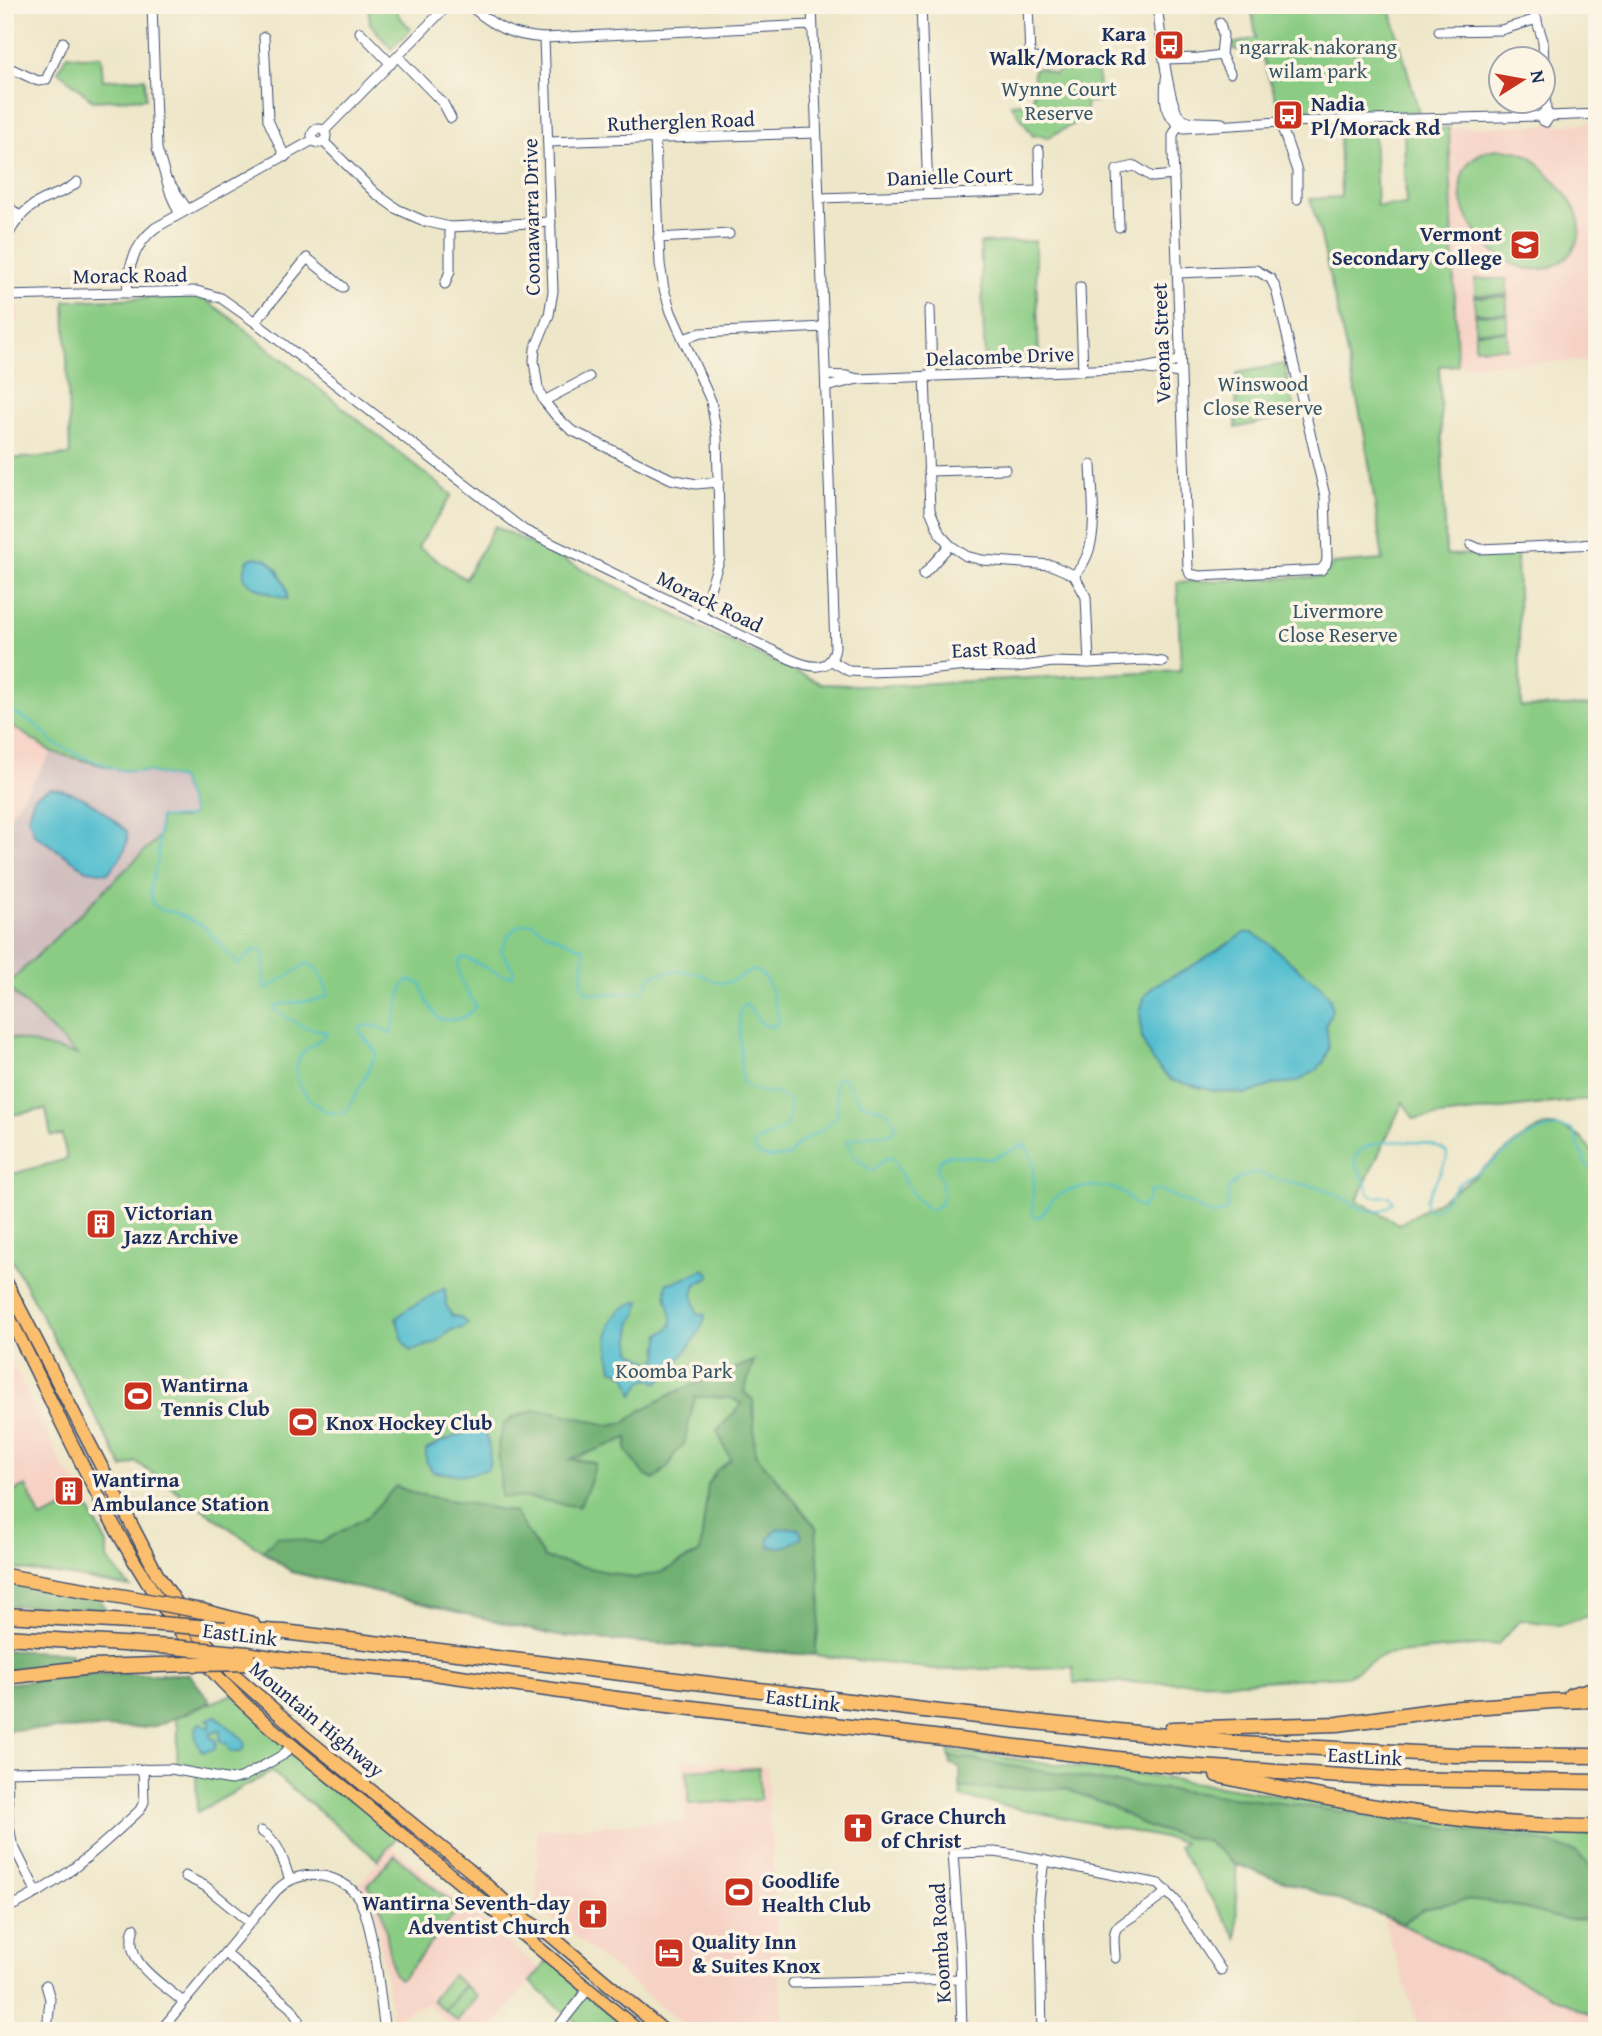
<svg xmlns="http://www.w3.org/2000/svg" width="1602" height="2036" font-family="'Gentium Book Plus',serif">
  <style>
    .built { fill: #f6d2c5 }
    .industrial { fill: #d1bfbf }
    .green { fill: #8bcc84; stroke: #537e71; stroke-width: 2 }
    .forest { fill: #70b072; stroke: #467068; stroke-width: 2 }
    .water { fill: #53becf; stroke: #377696; stroke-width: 2 }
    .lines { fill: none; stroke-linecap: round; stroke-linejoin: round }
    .stream { stroke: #53becf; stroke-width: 2 }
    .minor-casing { stroke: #3a4a6e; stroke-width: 11 }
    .major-casing { stroke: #3a4a6e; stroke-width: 15 }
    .highway-casing { stroke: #3a4a6e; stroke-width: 17 }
    .minor { stroke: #fff; stroke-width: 9 }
    .major { stroke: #fabe6d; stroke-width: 12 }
    .highway { stroke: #fabe6d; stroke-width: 14 }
    .highway-bridge-casing { stroke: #3a4a6e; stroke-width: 17; stroke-linecap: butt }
    .highway-bridge { stroke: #fabe6d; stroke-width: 14 }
    .labels { text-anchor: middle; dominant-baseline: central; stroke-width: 7; stroke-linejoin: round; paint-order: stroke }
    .poi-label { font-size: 21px; font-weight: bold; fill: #1b2f5e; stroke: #fcf5e5; text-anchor: start }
    .park-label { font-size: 21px; fill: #375668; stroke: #fcf5e5 }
    .street-label { font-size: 21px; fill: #1b2f5e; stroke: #fcf5e5 }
  </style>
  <rect width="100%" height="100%" fill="#fcf5e5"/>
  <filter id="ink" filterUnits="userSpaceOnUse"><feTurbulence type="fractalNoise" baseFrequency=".0143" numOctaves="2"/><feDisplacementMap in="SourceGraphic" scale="14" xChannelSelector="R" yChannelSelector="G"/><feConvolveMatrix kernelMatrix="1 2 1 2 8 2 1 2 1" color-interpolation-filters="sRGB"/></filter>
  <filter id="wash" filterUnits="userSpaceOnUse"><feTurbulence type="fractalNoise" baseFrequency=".00686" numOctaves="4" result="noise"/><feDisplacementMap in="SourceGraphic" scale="28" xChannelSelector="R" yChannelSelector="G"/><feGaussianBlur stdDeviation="1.57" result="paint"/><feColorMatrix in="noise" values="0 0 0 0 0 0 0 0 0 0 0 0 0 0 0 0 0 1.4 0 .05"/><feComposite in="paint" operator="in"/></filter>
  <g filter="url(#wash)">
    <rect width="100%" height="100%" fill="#ede6c8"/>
    <g class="built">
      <path d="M1597 123V361L1457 365 1449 128Z"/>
      <path d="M5 307H19L18 319 5 353Z"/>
      <path d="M5 721 52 752 5 823Z"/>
      <path d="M5 1348 64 1469 75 1481 84 1499 41 1519 5 1495Z"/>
      <path d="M682 1759 767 1767 783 2031H691L537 1906V1829L686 1821Z"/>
      <path d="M390 1845 540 1969 490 2031H456L427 2003 392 2020 375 1909 368 1894 360 1884Z"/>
      <path d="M1382 1915 1597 2018V2031H1420Z"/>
    </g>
    <path class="industrial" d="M52 752 120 770 150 772 180 779 193 813 191 816 181 819 160 817 159 837 6 986 78 1056 5 1036V823Z"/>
    <g class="green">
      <path d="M368 5H397L398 15 411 29 391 49 370 23Z"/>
      <path d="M1251 5H1389L1419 112 1280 111 1259 48 1234 50 1233 44 1256 38Z"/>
      <path d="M67 55 82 57 101 56 103 80 145 78 146 98 93 101 58 71Z"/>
      <path d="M1098 66 1099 101 1086 102V117L1048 138 1040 135 1033 136 1011 104 1033 103 1034 69 1040 68 1054 74 1065 67Z"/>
      <path d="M1449 128 1457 365 1439 366 1446 555 1517 553 1521 707 1597 705V1098L1414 1119 1403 1102 1357 1200 1399 1224C1421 1212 1443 1198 1464 1184 1481 1172 1530 1127 1548 1126 1569 1125 1590 1142 1597 1162V1613L1561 1625 1520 1620 1498 1644 1385 1654 1347 1676 1241 1682 1074 1683 1073 1667 943 1670 815 1655 558 1636 292 1572 136 1462 123 1468 5 1247V1176L67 1159 62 1135 51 1136 46 1109 5 1116V1036L77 1055 6 986 159 837 160 817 181 819 191 816 193 813 180 779 150 772 120 770 52 752 5 721V499L8 498 7 459 70 455 65 301 200 296 231 318 452 495 418 547 465 579 495 526 717 636 822 684 878 686 1181 670 1177 582 1316 577 1324 575 1333 564 1383 560 1365 436 1320 232 1310 199 1341 197 1339 131 1374 130 1377 206 1406 205 1404 129Z"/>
      <path d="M1495 149C1507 149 1520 150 1531 157 1538 162 1544 170 1550 176 1567 195 1590 220 1575 246 1570 256 1561 263 1551 267 1487 288 1417 164 1495 149Z"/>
      <path d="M1035 241 1039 361 985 363 980 243Z"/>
      <rect x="1475" y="279" width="32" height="16"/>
      <rect x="1475" y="297" width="32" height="16"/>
      <path d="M1507 314V331H1475V315Z"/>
      <rect x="1475" y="332" width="32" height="16"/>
      <path d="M1284 364 1296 414 1236 428 1237 373Z"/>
      <path d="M26 1486 41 1519 84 1499 107 1544V1559L130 1587 71 1576 5 1568V1495Z"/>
      <path d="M233 1694 400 1833 378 1860 272 1772 197 1812 196 1774 177 1770 178 1728 174 1718Z"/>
      <path d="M948 1750C1045 1764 1142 1774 1238 1789 1357 1808 1476 1831 1597 1834V2018L1382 1915 1236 1864 1237 1938 1178 1847 1184 1842 961 1797 960 1767 951 1764Z"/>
      <path d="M723 1768 724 1770 759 1768 761 1800 689 1804 687 1770Z"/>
      <path d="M395 1855 459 1909 404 1976 399 1979 393 1973 383 1913 368 1885Z"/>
      <path d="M550 1958 639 2031H586L530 1982Z"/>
      <path d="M452 1975 464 1985 444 2010 432 2000Z"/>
      <path d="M465 1986 477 1996 457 2021 445 2011Z"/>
    </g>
    <g class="forest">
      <path d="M754 1361 744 1392 753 1400 755 1453 816 1527 821 1606 815 1655 558 1636 292 1572 263 1551 277 1536 320 1543 368 1516 396 1486 416 1494 514 1512 544 1558 634 1578 662 1572 700 1552 708 1485 716 1471 731 1460 717 1431 742 1404 731 1398 695 1397 684 1444 675 1453 670 1464 654 1480 646 1476 626 1450 628 1438 571 1459 596 1463 590 1483 579 1507 530 1498 501 1497 498 1443 504 1424 514 1417 536 1410 555 1412 608 1425 626 1422 641 1410 680 1390Z"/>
      <path d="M5 1580 96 1594 106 1610 5 1605Z"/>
      <path d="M5 1650 71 1653V1665L5 1672Z"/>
      <path d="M92 1674H189L211 1702 153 1727 5 1730V1684Z"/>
      <path d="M950 1756 1106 1782 1305 1806 1429 1826 1530 1838 1577 1852 1595 1873 1597 1903 1593 1919 1565 1920 1508 1904 1464 1900 1423 1909 1402 1924 1382 1915 1235 1864 1208 1842 1148 1827 1104 1803 1065 1789 960 1788V1767L951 1764Z"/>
    </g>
    <g class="water">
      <path d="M254 557C257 558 263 558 266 559 276 564 290 589 287 599 277 596 247 588 244 576 243 571 247 564 248 560Z"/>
      <path d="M50 788C90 794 97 808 127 831 129 850 120 859 108 873L87 870 34 834 28 816 34 797Z"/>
      <path d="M1245 933H1252L1267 942 1304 974 1319 984 1330 998 1332 1010 1326 1024 1329 1048 1324 1062 1316 1070 1297 1082 1275 1084 1247 1094 1214 1091 1171 1080 1152 1061 1142 1039 1140 1012 1145 995 1156 984 1184 971Z"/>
      <path d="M704 1269 710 1274 709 1278 696 1284 693 1294 697 1314 705 1315C704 1332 671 1372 657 1383L652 1379 642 1381 633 1395C627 1380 631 1374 612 1369 606 1337 603 1311 640 1301L637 1314 631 1325V1351L651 1363 658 1358 660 1334C686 1324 661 1305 667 1283L681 1280Z"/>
      <path d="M445 1288 446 1305 452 1316 460 1317 468 1324 462 1328 451 1330 435 1343 411 1351 404 1343 396 1318 406 1310Z"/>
      <path d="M484 1426C488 1439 492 1455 488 1469L466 1475 433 1472 426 1461V1450L443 1441Z"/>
      <path d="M790 1528 799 1529 802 1536C794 1544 780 1550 769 1546V1538L777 1529Z"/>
      <path d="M216 1716 244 1740 245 1746 241 1752H231L225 1743 220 1741 221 1730 210 1734 211 1738 216 1740 215 1749 203 1752C196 1744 192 1731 200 1722L209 1728 211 1723 207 1719Z"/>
    </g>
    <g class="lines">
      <path class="stream" d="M5 708 37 725 53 743 88 759 120 770 150 772 180 779 193 813 189 817H164L159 819 158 859 150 889 153 904 163 911 174 912 205 927 238 965 254 950 263 951C266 965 261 977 265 990L308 963 319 971 329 995C313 1004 292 1000 275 1006L274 1010 304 1027 327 1032C321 1044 305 1045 299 1058 289 1079 310 1105 329 1112 335 1114 341 1113 346 1113L377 1053 360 1032 361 1026H376L391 1034 403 986 408 980 421 984 427 1002 439 1019C455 1022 466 1019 476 1006 466 991 458 980 458 962L464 957 501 975 513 976V969L501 951 509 935 519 925 532 923 545 932 584 949 582 983 585 991C604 997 623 991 643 992L651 976C664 971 683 970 696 973 705 975 714 983 723 983 734 983 744 973 754 970 772 976 774 1004 779 1020L773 1027 762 1024 745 1003C742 1007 741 1008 740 1013 739 1017 741 1075 742 1079 743 1083 744 1085 748 1087 761 1095 777 1090 789 1100 792 1132 781 1130 755 1142L753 1146 757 1154 769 1158 789 1156C800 1135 826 1134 838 1114L835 1082 838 1077 843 1078 860 1102 888 1112 897 1124 891 1134H878L847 1140 853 1155 872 1171 885 1159 893 1157C903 1179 910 1198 931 1211 950 1202 942 1184 937 1168L941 1159 949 1155 990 1159 1024 1145C1042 1163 1029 1194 1034 1217L1041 1216C1046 1210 1049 1203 1055 1198 1068 1186 1103 1183 1119 1191 1127 1194 1132 1203 1141 1208L1148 1200 1150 1191 1160 1190 1214 1215 1227 1210 1228 1189 1240 1178 1256 1172 1279 1180 1323 1188 1363 1209 1375 1212 1385 1209 1393 1202 1389 1196 1374 1197 1368 1193C1367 1179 1356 1171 1354 1158 1358 1154 1361 1149 1366 1147 1384 1139 1434 1139 1447 1153L1446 1161 1426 1200V1208L1433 1211C1444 1204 1450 1192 1459 1183 1466 1177 1475 1175 1483 1170 1507 1153 1540 1117 1573 1130L1586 1164 1597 1171"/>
    </g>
  </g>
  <g filter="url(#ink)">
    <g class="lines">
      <g class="minor-casing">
        <g id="minor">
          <path d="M152 5 157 149 171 195 179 213"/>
          <path d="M469 5C497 28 508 35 544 38L812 25"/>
          <path d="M921 5 928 193"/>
          <path d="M1028 5 1030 57 1054 62"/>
          <path d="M1157 5C1160 25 1167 113 1184 120 1195 124 1211 121 1222 123"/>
          <path d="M1532 5 1543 41 1546 111"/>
          <path d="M1220 23 1223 35 1221 55 1230 73"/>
          <path d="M1439 31 1501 30 1537 19"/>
          <path d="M360 32 391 64"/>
          <path d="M264 37 268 120 285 157"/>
          <path d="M544 38 553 291 549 315 535 349 534 361 538 388 544 401 556 416 571 430 671 479 696 484 719 482"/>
          <path d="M398 57 443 103 451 118"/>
          <path d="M1164 59 1199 58 1221 55"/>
          <path d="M1021 63 1030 57"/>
          <path d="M5 66 38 81 46 80 63 42"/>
          <path d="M1166 79C1164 99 1164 117 1184 128L1280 122 1540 116 1546 111 1550 116 1546 122 1542 120 1540 116"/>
          <path d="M1550 116 1597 114"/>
          <path d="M1280 122 1297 171V199"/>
          <circle cx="319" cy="136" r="7"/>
          <path d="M324 131 448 5"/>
          <path d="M655 139 660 264 664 289 671 312 711 401 717 436 720 558 701 616"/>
          <path d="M323 141 375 193 397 209 424 221 450 227 551 222"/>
          <path d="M548 142 816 133"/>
          <path d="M169 182 187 209"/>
          <path d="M819 198 1040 191 1039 150"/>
          <path d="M5 203 20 217"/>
          <path d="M1119 227 1117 170 1135 166 1152 177 1174 175"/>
          <path d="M658 238 729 234"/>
          <path d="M5 243C13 221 29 204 52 196 61 192 69 190 77 182"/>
          <path d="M1177 273 1256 270 1271 279 1276 289 1325 496 1327 558 1326 564 1321 570 1200 576 1190 574 1188 568 1173 153V135L1182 119"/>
          <path d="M445 284 450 271V227"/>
          <path d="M1080 287 1083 371"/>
          <path d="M127 293C128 267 134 245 155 228L313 140"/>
          <path d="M5 296 197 291 221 298 255 322 524 530 790 659C808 667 832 674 835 647L812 5"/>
          <path d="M930 309 932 376"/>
          <path d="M255 322 307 258 343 287"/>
          <path d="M683 339 701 333 824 327"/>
          <path d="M1147 369 1180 373"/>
          <path d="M826 375 847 376 858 379"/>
          <path d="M925 376 930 510 940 534 950 545 966 556 982 560 1051 565 1074 575 1086 597 1089 663"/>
          <path d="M826 387 858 379 1144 368 1179 361"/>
          <path d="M544 401 589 377"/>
          <path d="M1596 449H1597"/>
          <path d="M928 471 1005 469"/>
          <path d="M1471 545 1480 549 1597 544"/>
          <path d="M923 575 950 545"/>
          <path d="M1074 575C1102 548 1092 500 1091 465"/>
          <path d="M830 660 849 671 869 672 926 670 968 666 1016 667 1053 662 1089 663 1145 660 1163 662"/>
          <path d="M7 1771 8 1820 12 1843 37 1893"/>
          <path d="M5 1772 171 1769 231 1780 243 1777 283 1755 292 1745"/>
          <path d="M261 1831C280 1842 283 1861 290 1880"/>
          <path d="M185 1876 205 1886 249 1922"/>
          <path d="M5 1909C59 1886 98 1849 140 1810L144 1802 143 1769"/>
          <path d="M134 1928C122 1963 161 1982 183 2002"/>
          <path d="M225 1953 291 2008 298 2019"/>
          <path d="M1115 1958C1115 1949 1112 1937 1116 1929 1119 1923 1157 1903 1167 1891"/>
          <path d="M793 1983 961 1979"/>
          <path d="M46 1985 50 1999 47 2031"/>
          <path d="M160 2031 277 1890C289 1878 304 1873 322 1876 335 1878 351 1886 358 1897 374 1922 380 1999 385 2031"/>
          <path d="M555 2031 588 1989"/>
          <path d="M962 2031 960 1953 953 1853 994 1852 1016 1855 1159 1884 1175 1900 1221 1970"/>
          <path d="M1042 2031 1039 1898 1044 1860"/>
        </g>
      </g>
      <g class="major-casing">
        <g id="major">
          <path d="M5 1280 157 1574 194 1629 235 1675 306 1738 468 1869 526 1920 550 1935 664 2031"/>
          <path d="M5 1309C64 1422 114 1547 193 1648 240 1708 302 1753 361 1801 453 1878 546 1954 639 2031"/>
        </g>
      </g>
      <g class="highway-casing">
        <g id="highway">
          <path d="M5 1576 131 1598"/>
          <path d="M202 1611 252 1624"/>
          <path d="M5 1615 147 1623"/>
          <path d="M225 1629 284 1632 940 1712 1241 1744 1456 1755 1597 1756"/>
          <path d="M5 1637 173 1647"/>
          <path d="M247 1654 285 1660 426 1672 617 1699 1168 1765 1390 1779 1597 1782"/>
          <path d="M5 1677 93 1667 189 1664"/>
          <path d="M1571 1695 1597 1688"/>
          <path d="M1172 1729 1338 1724 1447 1709 1553 1701 1597 1700"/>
          <path d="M1217 1775C1341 1803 1469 1827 1597 1827"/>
        </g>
      </g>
      <use href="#minor" class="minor"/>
      <use href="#major" class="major"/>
      <use href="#highway" class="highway"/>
      <g class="highway-bridge-casing">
        <g id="highway-bridge">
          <path d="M131 1598 202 1611"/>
          <path d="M147 1623 225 1629"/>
          <path d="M173 1647 247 1654"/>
          <path d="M189 1664 256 1663"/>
        </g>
      </g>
      <use href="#highway-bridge" class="highway-bridge"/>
    </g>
  </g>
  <defs>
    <g id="bus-square" transform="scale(1.575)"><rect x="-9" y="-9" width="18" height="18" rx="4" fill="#c8321e" stroke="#fcf5e5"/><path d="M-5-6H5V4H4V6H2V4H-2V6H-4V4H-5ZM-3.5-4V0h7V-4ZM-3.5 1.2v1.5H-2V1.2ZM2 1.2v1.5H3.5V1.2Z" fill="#fff"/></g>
    <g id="school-square" transform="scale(1.575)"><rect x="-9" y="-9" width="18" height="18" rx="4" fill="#c8321e" stroke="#fcf5e5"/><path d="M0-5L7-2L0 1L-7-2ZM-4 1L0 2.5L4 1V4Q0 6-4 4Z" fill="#fff"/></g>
    <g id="building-square" transform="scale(1.575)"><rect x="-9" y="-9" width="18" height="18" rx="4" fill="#c8321e" stroke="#fcf5e5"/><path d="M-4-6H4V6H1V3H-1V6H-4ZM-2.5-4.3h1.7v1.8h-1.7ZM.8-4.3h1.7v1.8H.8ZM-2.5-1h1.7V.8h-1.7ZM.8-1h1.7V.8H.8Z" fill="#fff"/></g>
    <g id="stadium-square" transform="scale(1.575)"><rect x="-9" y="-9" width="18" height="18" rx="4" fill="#c8321e" stroke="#fcf5e5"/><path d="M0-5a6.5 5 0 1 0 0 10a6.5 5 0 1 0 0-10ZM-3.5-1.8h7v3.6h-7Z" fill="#fff"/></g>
    <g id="church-square" transform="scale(1.575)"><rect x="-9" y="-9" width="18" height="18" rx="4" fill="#c8321e" stroke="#fcf5e5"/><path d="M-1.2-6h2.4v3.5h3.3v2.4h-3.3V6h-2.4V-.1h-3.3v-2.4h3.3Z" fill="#fff"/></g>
    <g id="hotel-square" transform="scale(1.575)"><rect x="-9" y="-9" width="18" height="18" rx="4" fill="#c8321e" stroke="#fcf5e5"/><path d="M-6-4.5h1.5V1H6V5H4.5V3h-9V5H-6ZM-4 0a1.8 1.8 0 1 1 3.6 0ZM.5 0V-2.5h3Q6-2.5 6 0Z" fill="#fff"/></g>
  </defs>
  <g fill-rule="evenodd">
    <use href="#bus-square" x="1169" y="45"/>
    <use href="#bus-square" x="1288" y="115"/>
    <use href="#school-square" x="1525" y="245"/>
    <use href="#building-square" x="101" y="1224"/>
    <use href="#stadium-square" x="138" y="1396"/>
    <use href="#stadium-square" x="303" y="1422"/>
    <use href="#building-square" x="69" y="1491"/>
    <use href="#church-square" x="858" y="1828"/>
    <use href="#stadium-square" x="739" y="1892"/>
    <use href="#church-square" x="593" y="1914"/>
    <use href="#hotel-square" x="669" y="1953"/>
  </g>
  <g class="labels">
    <g class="poi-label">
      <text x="1146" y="33" text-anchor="end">Kara<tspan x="1146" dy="24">Walk/Morack Rd</tspan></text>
      <text x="1311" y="103">Nadia<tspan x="1311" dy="24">Pl/Morack Rd</tspan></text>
      <text x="1502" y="233" text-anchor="end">Vermont<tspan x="1502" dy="24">Secondary College</tspan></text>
      <text x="124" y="1212">Victorian<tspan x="124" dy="24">Jazz Archive</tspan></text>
      <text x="161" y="1384">Wantirna<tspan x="161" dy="24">Tennis Club</tspan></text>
      <text x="326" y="1422">Knox Hockey Club</text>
      <text x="92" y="1479">Wantirna<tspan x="92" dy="24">Ambulance Station</tspan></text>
      <text x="881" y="1816">Grace Church<tspan x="881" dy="24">of Christ</tspan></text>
      <text x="762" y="1880">Goodlife<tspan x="762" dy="24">Health Club</tspan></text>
      <text x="570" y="1902" text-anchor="end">Wantirna Seventh-day<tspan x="570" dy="24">Adventist Church</tspan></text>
      <text x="692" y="1941">Quality Inn<tspan x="692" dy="24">&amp; Suites Knox</tspan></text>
    </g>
    <g class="park-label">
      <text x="1318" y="46">ngarrak nakorang<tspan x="1318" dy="24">wilam park</tspan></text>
      <text x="1059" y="88">Wynne Court<tspan x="1059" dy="24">Reserve</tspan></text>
      <text x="1263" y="383">Winswood<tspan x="1263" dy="24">Close Reserve</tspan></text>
      <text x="1338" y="610">Livermore<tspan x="1338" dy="24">Close Reserve</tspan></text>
      <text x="674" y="1370">Koomba Park</text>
    </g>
    <g class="street-label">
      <text transform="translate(681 121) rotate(-2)">Rutherglen Road</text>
      <text transform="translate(950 176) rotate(-2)">Danielle Court</text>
      <text transform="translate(531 217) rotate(-91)">Coonawarra Drive</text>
      <text transform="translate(130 275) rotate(-1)">Morack Road</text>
      <text transform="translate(1161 343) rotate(-92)">Verona Street</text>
      <text transform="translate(1000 356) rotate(-2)">Delacombe Drive</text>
      <text transform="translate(710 601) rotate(26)">Morack Road</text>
      <text transform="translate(994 648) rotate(-3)">East Road</text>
      <text transform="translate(240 1634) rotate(7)">EastLink</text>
      <text transform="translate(803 1700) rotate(7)">EastLink</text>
      <text transform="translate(317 1719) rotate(40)">Mountain Highway</text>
      <text transform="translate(1365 1756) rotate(3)">EastLink</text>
      <text transform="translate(940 1943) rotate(-93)">Koomba Road</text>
    </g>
  </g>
  <rect width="1602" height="2036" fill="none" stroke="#fcf5e5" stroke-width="28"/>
  <g transform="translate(1522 80) rotate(79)"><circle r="33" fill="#fcf5e5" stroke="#a2a6af" stroke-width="2"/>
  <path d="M0-5L12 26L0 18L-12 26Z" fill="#c8321e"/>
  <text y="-10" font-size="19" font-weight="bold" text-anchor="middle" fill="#1b2f5e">N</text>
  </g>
</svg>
